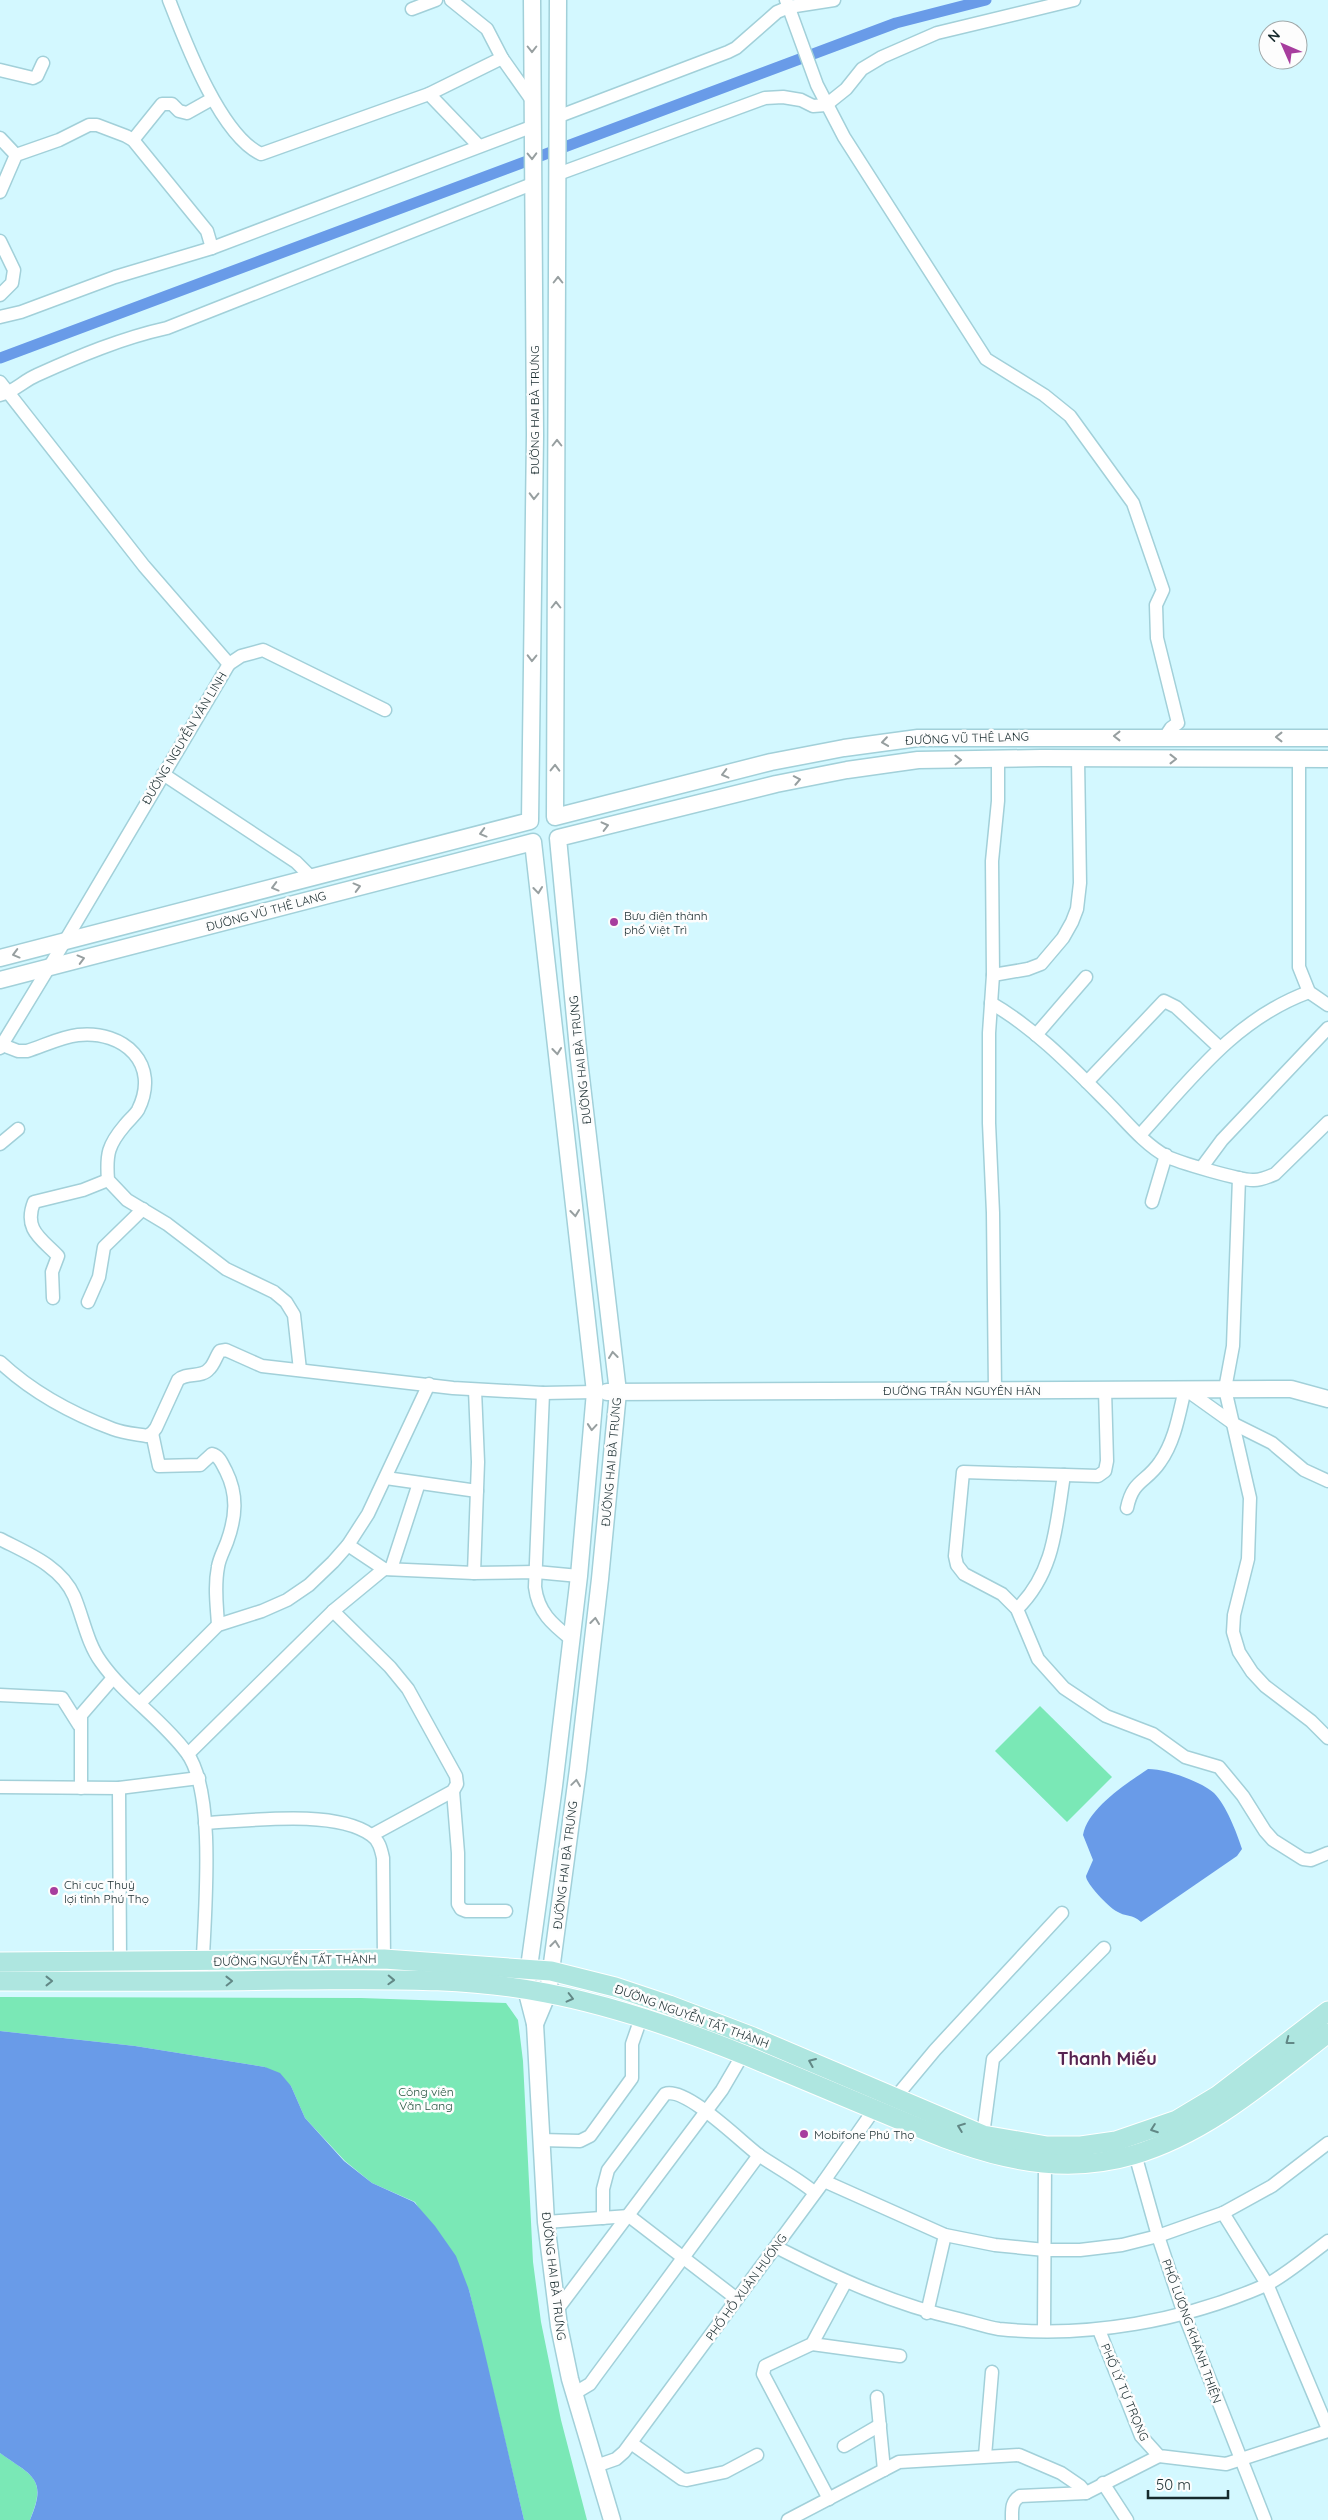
<svg xmlns="http://www.w3.org/2000/svg" width="1328" height="2520" font-family="Quicksand,sans-serif">
  <style>
    .green { fill: #7ae8b6 }
    .water { fill: #699be8 }
    .lines { fill: none; stroke-linecap: round; stroke-linejoin: round }
    .canal { stroke: #699be8; stroke-width: 11 }
    .street-casing { stroke: #a2d0d9; stroke-width: 15 }
    .secondary-casing { stroke: #a2d0d9; stroke-width: 19 }
    .primary-casing { stroke: #fff; stroke-width: 21 }
    .street { stroke: #fff; stroke-width: 12 }
    .secondary { stroke: #fff; stroke-width: 16 }
    .primary { stroke: #aee6e0; stroke-width: 19 }
    .oneway { stroke: #979fa0 }
    .oneway2 { stroke: #628886 }
    .poi-dot { fill: #a73d9e; stroke: #fdfdfd; stroke-width: 2 }
    .labels { text-anchor: middle; dominant-baseline: central; stroke-width: 5; stroke-linejoin: round; paint-order: stroke }
    .street-label { font-size: 12px; fill: #172a2d; stroke: #fdfdfd }
    .poi-label { font-size: 12px; fill: #172a2d; stroke: #fdfdfd; text-anchor: start }
    .park-label { font-size: 12px; fill: #275541; stroke: #fdfdfd }
    .district-label { font-size: 18px; font-weight: bold; fill: #562351; stroke: #fdfdfd }
  </style>
  <rect width="100%" height="100%" fill="#d3f8ff"/>
  <g class="green">
    <path d="M1040 1706 1112 1777 1067 1822 995 1751Z"/>
    <path d="M0 1997 361 1998 506 2003 518 2020 523 2061 533 2262 541 2322 561 2420 587 2520H524L469 2290 415 2202 372 2183 345 2161 305 2118 291 2086 265 2067 135 2046 0 2031Z"/>
    <path d="M0 2453C32 2476 48 2478 30 2520H0Z"/>
  </g>
  <g class="water">
    <path d="M1148 1769C1166 1769 1200 1781 1214 1793 1226 1805 1237 1833 1242 1849L1237 1856 1141 1922C1133 1914 1125 1917 1116 1911 1109 1907 1086 1884 1086 1876L1093 1860 1083 1835C1088 1808 1126 1784 1148 1769Z"/>
    <path d="M0 2031 135 2046 265 2067 280 2073 291 2086 305 2118 344 2161 372 2183 414 2202 435 2226 456 2256 469 2290 482 2341 524 2520H30C48 2478 32 2476 0 2453Z"/>
  </g>
  <g class="lines">
    <path class="canal" d="M0 358 896 23 986 0"/>
    <g class="street-casing">
      <g id="street">
        <path d="M169 0C185 41 220 135 261 154L429 94 502 58"/>
        <path d="M451 0 487 29 502 58 531 99"/>
        <path d="M786 0 817 85 844 137 986 359 1044 395 1070 416 1133 503 1163 590 1156 605 1157 638 1178 723 1171 728 1165 737"/>
        <path d="M412 9 436 0"/>
        <path d="M0 70 33 78 37 76 43 63"/>
        <path d="M429 94 478 145"/>
        <path d="M557 117 728 52 736 48 777 12 789 7 834 0"/>
        <path d="M0 138 16 155"/>
        <path d="M133 140 162 104H172L179 111 187 113 212 99"/>
        <path d="M558 174 765 98 783 97 801 100 813 106 826 105 846 89 862 69 882 57 937 33 1074 0"/>
        <path d="M0 192 16 155 59 140 89 125H97L126 136 133 140 207 231 212 248"/>
        <path d="M0 241 14 270 12 283 0 295"/>
        <path d="M0 317 21 312 115 277 212 248 531 127"/>
        <path d="M0 382 144 566 229 664 65 941 0 1048"/>
        <path d="M0 395C14 392 23 381 37 375 79 356 122 338 167 328L532 184"/>
        <path d="M229 664 241 656 263 650 385 710"/>
        <path d="M1299 759V967L1309 992 1328 1005"/>
        <path d="M163 774 296 862 312 878"/>
        <path d="M993 975 1028 969 1041 964 1063 938 1072 922 1077 909 1080 883 1078 759"/>
        <path d="M991 1003C1036 1029 1073 1068 1109 1104 1126 1121 1144 1144 1166 1156 1177 1162 1242 1181 1254 1180 1261 1180 1268 1177 1275 1174L1328 1122"/>
        <path d="M1036 1035 1086 977"/>
        <path d="M0 1044 18 1051H27C43 1046 61 1037 78 1035 124 1030 161 1064 138 1110 135 1115 129 1120 125 1125 108 1145 106 1154 108 1180L127 1200 167 1224 226 1269 274 1292 286 1302 294 1315 300 1370"/>
        <path d="M1087 1082 1164 1001 1176 1007 1220 1048"/>
        <path d="M1140 1135C1191 1079 1235 1019 1309 992"/>
        <path d="M0 1144 18 1129"/>
        <path d="M1202 1167 1222 1140 1328 1028"/>
        <path d="M1239 1178 1233 1346 1225 1389 1250 1498 1248 1559 1234 1615 1233 1632 1239 1652 1252 1672 1265 1686 1311 1721 1328 1738"/>
        <path d="M1152 1202 1166 1155"/>
        <path d="M53 1298 52 1272 58 1256C42 1239 23 1230 34 1202L83 1190 108 1180"/>
        <path d="M88 1302 99 1277 104 1247 143 1209"/>
        <path d="M0 1362C31 1391 73 1414 113 1429 123 1433 136 1434 147 1436L152 1433 156 1428 178 1380C186 1372 202 1378 209 1369 214 1365 216 1356 220 1351L226 1350 262 1366 453 1388 543 1393 595 1392"/>
        <path d="M995 1389 993 1213 989 1123V1033L993 975 992 861 998 801V759"/>
        <path d="M1105 1390 1107 1461 1105 1471 1098 1476 963 1472 955 1556 957 1565 964 1574 1002 1594 1017 1609 1038 1659 1064 1688 1106 1716 1153 1734 1185 1757 1219 1767 1243 1796 1265 1831 1273 1840 1303 1859 1311 1860 1328 1853"/>
        <path d="M543 1393 535 1587C538 1612 552 1624 571 1639"/>
        <path d="M152 1433 159 1466 200 1465 212 1454C220 1456 222 1464 226 1471 238 1495 236 1517 227 1542 224 1550 219 1559 218 1567 214 1587 217 1606 218 1625"/>
        <path d="M386 1478 477 1491"/>
        <path d="M1127 1508C1133 1479 1146 1483 1160 1462 1175 1441 1179 1414 1185 1389L1234 1424 1272 1443 1304 1470 1328 1481"/>
        <path d="M0 1539C27 1553 61 1566 74 1596 83 1617 87 1643 101 1662 125 1696 162 1719 187 1753 218 1796 203 1926 202 1981"/>
        <path d="M348 1545 384 1569 474 1573 536 1572 579 1576"/>
        <path d="M391 1569 419 1483"/>
        <path d="M474 1573 478 1462 475 1390"/>
        <path d="M1017 1609C1055 1572 1056 1525 1064 1475"/>
        <path d="M333 1611 390 1667 408 1689 456 1776 457 1784 453 1791 372 1835"/>
        <path d="M0 1695 62 1698 79 1725"/>
        <path d="M140 1703 218 1625 262 1611 287 1600 309 1585 333 1562 348 1545 368 1514 429 1384"/>
        <path d="M188 1754 333 1611 384 1569"/>
        <path d="M0 1787 119 1788 199 1778"/>
        <path d="M81 1788V1715L113 1678"/>
        <path d="M119 1788 120 1962"/>
        <path d="M453 1791 458 1853V1904L461 1909 466 1911H506"/>
        <path d="M205 1823C249 1821 335 1809 371 1835 379 1840 381 1849 383 1858L384 1959"/>
        <path d="M895 2098 935 2050 1062 1913"/>
        <path d="M983 2135 993 2059 1104 1948"/>
        <path d="M541 2140 580 2141 590 2136 632 2078V2044L641 2018"/>
        <path d="M1133 2147 1158 2236 1184 2314 1265 2520"/>
        <path d="M824 2181 945 2235 995 2245 1045 2250H1080L1122 2245 1158 2236 1223 2213 1272 2186 1328 2143"/>
        <path d="M1223 2213 1267 2284 1328 2429"/>
        <path d="M603 2218V2189L608 2170 665 2094C686 2086 742 2143 760 2156 778 2168 797 2178 814 2192"/>
        <path d="M546 2222 629 2216 737 2299"/>
        <path d="M776 2247C837 2278 892 2304 959 2319 972 2322 986 2327 999 2329 1089 2338 1183 2321 1266 2285 1286 2275 1309 2255 1328 2241"/>
        <path d="M557 2310 722 2090 743 2054"/>
        <path d="M927 2313 945 2235"/>
        <path d="M1044 2330 1045 2163"/>
        <path d="M1099 2330 1141 2436 1159 2456 1226 2464 1328 2431"/>
        <path d="M812 2344 900 2356"/>
        <path d="M575 2393 590 2384 595 2377 759 2155"/>
        <path d="M877 2397 884 2470"/>
        <path d="M631 2443 682 2479 687 2480 725 2472 757 2455"/>
        <path d="M844 2446 880 2425"/>
        <path d="M985 2456 992 2372"/>
        <path d="M596 2466 616 2459 624 2452 824 2181 878 2104"/>
        <path d="M1103 2483 1127 2520"/>
        <path d="M829 2499 763 2374 765 2366 812 2344 845 2283"/>
        <path d="M788 2520 899 2462 1019 2455 1061 2473 1080 2486 1086 2493"/>
        <path d="M1012 2520C1012 2509 1011 2502 1020 2496L1086 2493 1159 2456"/>
      </g>
    </g>
    <g class="secondary-casing">
      <g id="secondary">
        <path d="M558 0 555 817 771 762 844 748 918 738H1328"/>
        <path d="M0 958 530 821 535 435 532 0"/>
        <path d="M0 980 533 842 595 1392 579 1576 554 1786 526 1989 535 2024 546 2222 559 2326 570 2379 612 2520"/>
        <path d="M607 1392 1291 1389 1328 1399"/>
        <path d="M535 2024 548 1993 578 1769 600 1579 618 1392 579 1060 558 838 776 784 847 770 918 760 1041 758 1328 759"/>
      </g>
    </g>
    <g class="primary-casing">
      <g id="primary">
        <path d="M0 1962 384 1959 551 1971 615 1987 669 2005 753 2037 983 2135 1047 2146H1081L1116 2141 1177 2120 1217 2096 1328 2011"/>
        <path d="M0 1981C96 1981 192 1982 288 1980 373 1980 462 1976 546 1993 614 2006 683 2030 747 2056 790 2074 833 2092 876 2110 959 2145 1041 2182 1133 2155 1208 2133 1267 2080 1328 2033"/>
      </g>
    </g>
    <use href="#street" class="street"/>
    <use href="#secondary" class="secondary"/>
    <use href="#primary" class="primary"/>
  </g>
  <defs><path id="oneway-chevron" d="M-2-3.5L2.5 0L-2 3.5" fill="none" stroke-width="1.6" stroke-linecap="round" stroke-linejoin="round" transform="scale(1.25)"/></defs>
  <g class="oneway">
    <use href="#oneway-chevron" transform="translate(532 49) rotate(90)"/>
    <use href="#oneway-chevron" transform="translate(532 156) rotate(89)"/>
    <use href="#oneway-chevron" transform="translate(558 280) rotate(-90)"/>
    <use href="#oneway-chevron" transform="translate(557 443) rotate(-90)"/>
    <use href="#oneway-chevron" transform="translate(534 496) rotate(91)"/>
    <use href="#oneway-chevron" transform="translate(556 605) rotate(-90)"/>
    <use href="#oneway-chevron" transform="translate(532 658) rotate(91)"/>
    <use href="#oneway-chevron" transform="translate(1117 736) rotate(-180)"/>
    <use href="#oneway-chevron" transform="translate(1279 737) rotate(-180)"/>
    <use href="#oneway-chevron" transform="translate(885 742) rotate(172)"/>
    <use href="#oneway-chevron" transform="translate(1173 759)"/>
    <use href="#oneway-chevron" transform="translate(958 760) rotate(-1)"/>
    <use href="#oneway-chevron" transform="translate(555 768) rotate(-89)"/>
    <use href="#oneway-chevron" transform="translate(725 774) rotate(166)"/>
    <use href="#oneway-chevron" transform="translate(797 780) rotate(-11)"/>
    <use href="#oneway-chevron" transform="translate(605 826) rotate(-14)"/>
    <use href="#oneway-chevron" transform="translate(483 833) rotate(165)"/>
    <use href="#oneway-chevron" transform="translate(275 887) rotate(165)"/>
    <use href="#oneway-chevron" transform="translate(357 887) rotate(-15)"/>
    <use href="#oneway-chevron" transform="translate(538 890) rotate(84)"/>
    <use href="#oneway-chevron" transform="translate(16 954) rotate(165)"/>
    <use href="#oneway-chevron" transform="translate(81 959) rotate(-15)"/>
    <use href="#oneway-chevron" transform="translate(557 1051) rotate(84)"/>
    <use href="#oneway-chevron" transform="translate(575 1213) rotate(84)"/>
    <use href="#oneway-chevron" transform="translate(613 1355) rotate(-97)"/>
    <use href="#oneway-chevron" transform="translate(592 1427) rotate(95)"/>
    <use href="#oneway-chevron" transform="translate(595 1621) rotate(-83)"/>
    <use href="#oneway-chevron" transform="translate(576 1783) rotate(-82)"/>
    <use href="#oneway-chevron" transform="translate(555 1944) rotate(-83)"/>
  </g>
  <g class="oneway2">
    <use href="#oneway-chevron" transform="translate(391 1980) rotate(2)"/>
    <use href="#oneway-chevron" transform="translate(49 1981)"/>
    <use href="#oneway-chevron" transform="translate(229 1981) rotate(-1)"/>
    <use href="#oneway-chevron" transform="translate(570 1998) rotate(14)"/>
    <use href="#oneway-chevron" transform="translate(1289 2041) rotate(143)"/>
    <use href="#oneway-chevron" transform="translate(812 2062) rotate(-157)"/>
    <use href="#oneway-chevron" transform="translate(961 2127) rotate(-159)"/>
    <use href="#oneway-chevron" transform="translate(1154 2129) rotate(160)"/>
  </g>
  <g class="poi-dot">
    <circle cx="614" cy="922" r="5"/>
    <circle cx="54" cy="1891" r="5"/>
    <circle cx="804" cy="2134" r="5"/>
  </g>
  <g class="labels">
    <g class="street-label">
      <text transform="translate(534 410) rotate(-90)">ĐƯỜNG HAI BÀ TRƯNG</text>
      <text transform="translate(184 738) rotate(-59)">ĐƯỜNG NGUYỄN VĂN LINH</text>
      <text transform="translate(967 738) rotate(-2)">ĐƯỜNG VŨ THÊ LANG</text>
      <text transform="translate(266 911) rotate(-15)">ĐƯỜNG VŨ THÊ LANG</text>
      <text transform="translate(580 1060) rotate(-96)">ĐƯỜNG HAI BÀ TRƯNG</text>
      <text x="962" y="1390">ĐƯỜNG TRẦN NGUYÊN HÃN</text>
      <text transform="translate(611 1462) rotate(-85)">ĐƯỜNG HAI BÀ TRƯNG</text>
      <text transform="translate(565 1865) rotate(-83)">ĐƯỜNG HAI BÀ TRƯNG</text>
      <text transform="translate(295 1960) rotate(-1)">ĐƯỜNG NGUYỄN TẤT THÀNH</text>
      <text transform="translate(692 2016) rotate(20)">ĐƯỜNG NGUYỄN TẤT THÀNH</text>
      <text transform="translate(554 2276) rotate(83)">ĐƯỜNG HAI BÀ TRƯNG</text>
      <text transform="translate(746 2287) rotate(-54)">PHỐ HỒ XUÂN HƯƠNG</text>
      <text transform="translate(1192 2331) rotate(70)">PHỐ LƯƠNG KHÁNH THIỆN</text>
      <text transform="translate(1125 2392) rotate(67)">PHỐ LÝ TỰ TRỌNG</text>
    </g>
    <g class="poi-label">
      <text x="624" y="915">Bưu điện thành<tspan x="624" dy="14">phố Việt Trì</tspan></text>
      <text x="64" y="1884">Chi cục Thuỷ<tspan x="64" dy="14">lợi tỉnh Phú Thọ</tspan></text>
      <text x="814" y="2134">Mobifone Phú Thọ</text>
    </g>
    <g class="park-label">
      <text x="426" y="2091">Công viên<tspan x="426" dy="14">Văn Lang</tspan></text>
    </g>
    <g class="district-label">
      <text x="1107" y="2058">Thanh Miếu</text>
    </g>
  </g>
  <g transform="translate(1283 45) rotate(315)"><circle r="24" fill="#fdfdfd" stroke="#a1a9aa"/>
  <path d="M0-4L9 19L0 12L-9 19Z" fill="#a73d9e"/>
  <text y="-8" font-size="14" font-weight="bold" text-anchor="middle" fill="#172a2d">N</text>
  </g>
  <path d="M1148 2490v8h80v-8" fill="none" stroke="#172a2d" stroke-width="2.5"/>
  <text x="1156" y="2490" font-size="15" fill="#172a2d" stroke="#fdfdfd" stroke-width="4" paint-order="stroke">50 m</text>
</svg>
